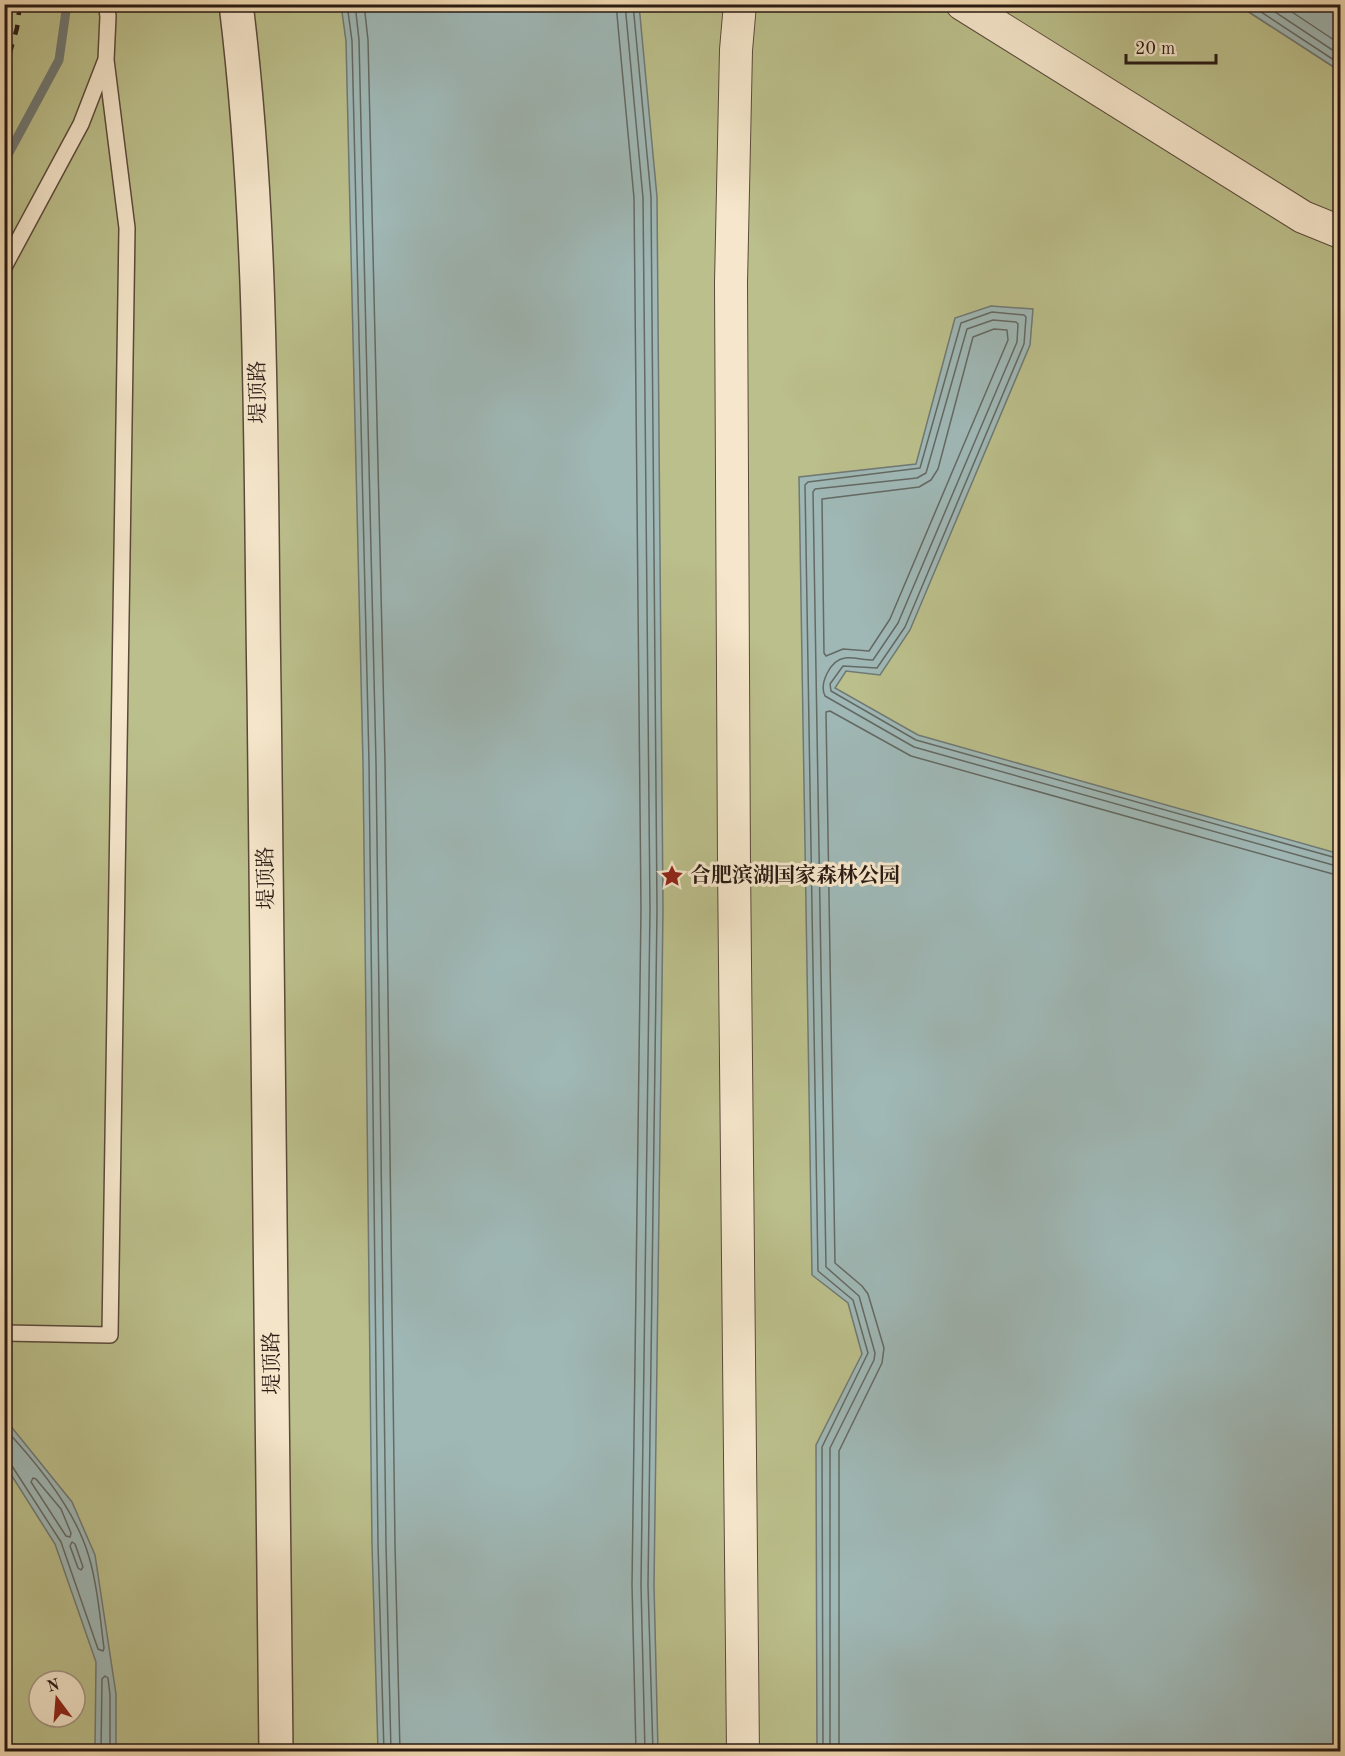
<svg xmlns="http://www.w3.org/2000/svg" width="1345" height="1756" font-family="'Old Standard TT','Noto Serif SC',serif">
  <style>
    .green { fill: #bbbf8b; stroke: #726c4f; stroke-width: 1.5; fill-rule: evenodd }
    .water { fill: #9fb8b6; stroke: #707975; stroke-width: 1.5 }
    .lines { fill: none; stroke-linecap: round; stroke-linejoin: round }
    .shore { stroke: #646964; stroke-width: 1.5 }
    .stream { stroke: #707975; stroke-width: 9 }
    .service-casing { stroke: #5b4a3a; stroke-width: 18 }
    .minor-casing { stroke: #5b4a3a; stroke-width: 34 }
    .tertiary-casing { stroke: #5b4a3a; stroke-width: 36 }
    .service { stroke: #f6e7cc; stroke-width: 15 }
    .minor { stroke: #f6e7cc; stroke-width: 32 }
    .tertiary { stroke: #f6e7cc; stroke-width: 33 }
    .rail { stroke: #291a13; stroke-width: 4.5; stroke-dasharray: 10 10; stroke-linecap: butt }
    .labels { text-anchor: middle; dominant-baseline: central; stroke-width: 6; stroke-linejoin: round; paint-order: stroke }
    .street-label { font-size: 21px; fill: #291a13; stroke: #f6e7cc }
    .poi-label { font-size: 21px; font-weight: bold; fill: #291a13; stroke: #f6e7cc; text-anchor: start }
  </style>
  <rect width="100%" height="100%" fill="#f1dab1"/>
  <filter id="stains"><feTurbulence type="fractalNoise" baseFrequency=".00333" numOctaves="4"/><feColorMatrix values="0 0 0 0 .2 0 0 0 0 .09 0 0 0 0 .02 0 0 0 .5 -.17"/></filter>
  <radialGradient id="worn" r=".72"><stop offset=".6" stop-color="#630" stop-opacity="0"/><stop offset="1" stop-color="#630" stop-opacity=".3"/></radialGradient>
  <path class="green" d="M5 5H1238L1340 71V1751L5 1752ZM39 1681H75V1717H39Z"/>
  <g class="water">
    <path d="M341 5H639L657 197 663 909 654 1585 658 1751H378L372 1544 363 763 346 41Z"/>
    <path d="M1238 5H1340V71Z"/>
    <path d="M991 306 1033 309 1030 345 910 630 880 675 846 671 835 688 918 735 1340 854V1751H817L816 1445 862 1354 848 1303 812 1275 799 477 916 464 955 318Z"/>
    <path d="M5 1419 72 1502 95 1555 116 1694V1751H95L96 1662 55 1544 5 1465Z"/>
  </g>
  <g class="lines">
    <g class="shore">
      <path d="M347 4 352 41 369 762 378 1544 384 1752"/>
      <path d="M355 4 359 40 376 762 386 1544 391 1752"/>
      <path d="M364 4 368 40 385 762 395 1544 400 1752"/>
      <path d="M616 4 634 198 641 909 632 1585 636 1752"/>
      <path d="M625 4 643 198 650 909 641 1585 645 1752"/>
      <path d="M633 4 651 197 657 909 648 1585 653 1752"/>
      <path d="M1249 4 1340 64"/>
      <path d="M1263 4 1340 55"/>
      <path d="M1280 4 1340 44"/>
      <path d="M994 329 1007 330 1008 340 890 619 869 651 843 649 826 656 824 653 822 499 919 487 931 480 938 469 973 337Z"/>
      <path d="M4 1428C37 1463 76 1511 89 1557 98 1586 100 1619 104 1648L103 1651 98 1649 61 1542 12 1466 4 1463"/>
      <path d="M33 1478 36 1479 61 1509 71 1533 70 1537 66 1536 31 1482Z"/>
      <path d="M72 1542 75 1544 83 1567 81 1570 78 1568 70 1546Z"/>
      <path d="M101 1752 102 1679 105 1676 108 1678 110 1695V1752"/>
      <path d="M823 1752 822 1447 868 1353 853 1300 818 1271 805 485 808 482 920 468 961 323 992 312 1024 315 1026 317 1024 344 905 627 877 668 843 666 830 684 831 691 916 740 1340 859"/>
      <path d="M830 1752V1448L874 1360 875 1353 859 1296 826 1267 813 492 815 489 917 478 926 473 967 329 993 320 1016 322 1018 324 1017 342 898 623 873 660C864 660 854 657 845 658 830 660 819 684 825 696L914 747 1340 867"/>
      <path d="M839 1752V1451L882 1363 884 1348 868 1294 862 1286 835 1263 826 712 830 711 911 756 1340 876"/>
    </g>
    <path class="stream" d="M4 162 59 60 67 4"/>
    <g class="service-casing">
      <g id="service">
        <path d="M4 267 81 124 105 62"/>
        <path d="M4 1333 110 1335 127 228 106 60 108 16 106 4"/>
      </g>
    </g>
    <g class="minor-casing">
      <g id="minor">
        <path d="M740 4 736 50 731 283 734 864 743 1752"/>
        <path d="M962 4 1303 217 1340 232"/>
      </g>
    </g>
    <g class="tertiary-casing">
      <path id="tertiary" d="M236 4C264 231 260 461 264 689 269 1043 273 1397 276 1752"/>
    </g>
    <use href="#service" class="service"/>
    <use href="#minor" class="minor"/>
    <use href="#tertiary" class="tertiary"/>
    <path class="rail" d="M4 73 17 28 20 4"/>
  </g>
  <defs>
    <g id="sight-bare" transform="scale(1.8)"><path d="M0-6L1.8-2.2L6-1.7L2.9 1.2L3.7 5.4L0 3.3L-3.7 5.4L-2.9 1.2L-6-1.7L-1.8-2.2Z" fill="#8f2418" stroke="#f6e7cc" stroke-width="2.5" paint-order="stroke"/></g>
  </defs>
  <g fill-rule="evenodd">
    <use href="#sight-bare" x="672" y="876"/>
  </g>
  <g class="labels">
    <g class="street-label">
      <text transform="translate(259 392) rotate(-91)">堤顶路</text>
      <text transform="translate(267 878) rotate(-91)">堤顶路</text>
      <text transform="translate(273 1363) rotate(-91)">堤顶路</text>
    </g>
    <g class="poi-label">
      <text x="690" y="876">合肥滨湖国家森林公园</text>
    </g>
  </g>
  <rect width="1345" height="1756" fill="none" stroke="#f1dab1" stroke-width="24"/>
  <rect x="6" y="6" width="1333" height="1744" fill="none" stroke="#291a13" stroke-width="3"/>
  <rect x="12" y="12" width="1321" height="1732" fill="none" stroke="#291a13" stroke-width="1.5"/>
  <g transform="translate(57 1699) rotate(344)"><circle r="28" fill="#f6e7cc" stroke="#a49582" stroke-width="1.5"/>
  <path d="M0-4.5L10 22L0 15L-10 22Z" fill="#8f2418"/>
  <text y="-9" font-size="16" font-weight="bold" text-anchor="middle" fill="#291a13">N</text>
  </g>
  <path d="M1126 54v9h90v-9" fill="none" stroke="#291a13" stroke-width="3"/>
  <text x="1135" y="54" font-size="18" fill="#291a13" stroke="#f6e7cc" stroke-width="4.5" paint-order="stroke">20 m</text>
  <rect width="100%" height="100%" filter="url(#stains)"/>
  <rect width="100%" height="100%" fill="url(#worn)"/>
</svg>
